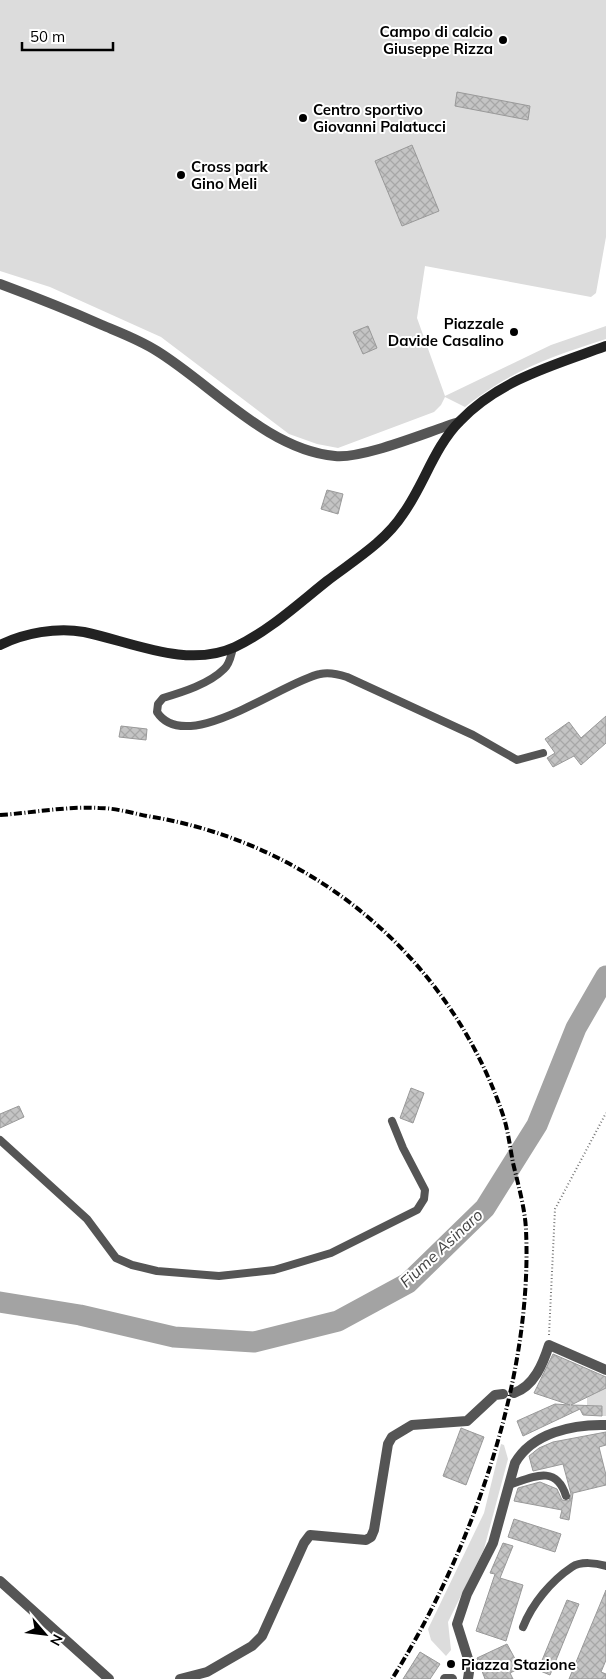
<svg xmlns="http://www.w3.org/2000/svg" width="606" height="1679" font-family="Mulish,sans-serif">
  <style>
    .grass { fill: #dcdcdc }
    .lines { fill: none; stroke-linecap: round; stroke-linejoin: round }
    .river { stroke: #a3a3a3; stroke-width: 21 }
    .building { fill: url(#building-cross-hatch); stroke: #999 }
    .path { stroke: #777; stroke-width: 2; stroke-dasharray: 1 2.5; stroke-linecap: butt }
    .service { stroke: #555; stroke-width: 8 }
    .minor { stroke: #555; stroke-width: 10 }
    .secondary { stroke: #222; stroke-width: 10 }
    .rail { stroke: #000; stroke-width: 4; stroke-dasharray: 8 2.5 1 2.5; stroke-linecap: butt }
    .poi-dot { fill: #000; stroke: #fff; stroke-width: 2 }
    .labels { text-anchor: middle; dominant-baseline: central; stroke-width: 4; stroke-linejoin: round; paint-order: stroke }
    .poi-label { font-size: 15px; font-weight: bold; fill: #000; stroke: #fff; text-anchor: start }
    .water-label { font-size: 16px; font-style: italic; fill: #444; stroke: #fff }
  </style>
  <defs>
    <pattern id="building-cross-hatch" width="8" height="8" patternUnits="userSpaceOnUse" patternTransform="scale(1.25)"><rect width="8" height="8" fill="#c4c4c4"/><path d="M0 0l8 8M0 8l8-8" fill="none" stroke="#a7a7a7"/></pattern>
  </defs>
  <rect width="100%" height="100%" fill="#fff"/>
  <g class="grass">
    <path d="M0 0H606V237L596 293 591 297 425 266 417 318 445 396 551 345 606 326V339C550 357 512 370 465 407L445 397 441 405 434 412 338 448 317 444 289 434 161 337 50 287 0 271Z"/>
    <path d="M602 1385 606 1386V1416H602V1406L587 1405V1397L601 1390Z"/>
    <path d="M501 1444 504 1445 508 1459 484 1549 448 1622 451 1650 446 1656 431 1640 428 1629 484 1513Z"/>
  </g>
  <g class="lines">
    <path class="river" d="M0 1302 80 1315 174 1337 254 1342 338 1321 408 1283 485 1208 537 1125 576 1028 606 976"/>
  </g>
  <g class="building">
    <path d="M457 92 530 106 528 120 455 106Z"/>
    <path d="M412 145 439 211 402 226 375 161Z"/>
    <path d="M368 326 377 348 363 354 353 332Z"/>
    <path d="M327 490 343 494 338 514 321 509Z"/>
    <path d="M606 716V743L581 765 574 756 553 767 547 758 555 753 545 739 569 722 581 738Z"/>
    <path d="M121 726 147 729 146 740 119 737Z"/>
    <path d="M411 1088 424 1093 413 1123 400 1118Z"/>
    <path d="M19 1106 24 1117 0 1128V1114Z"/>
    <path d="M553 1354 606 1377V1388L571 1405 602 1406V1416L583 1415 580 1409 523 1436 517 1421 555 1404 570 1405 534 1393Z"/>
    <path d="M461 1428 484 1437 466 1485 443 1476Z"/>
    <path d="M606 1432V1445L599 1447 606 1475V1485L573 1493 569 1520 560 1518 562 1510 514 1501 518 1488 540 1482 557 1489 562 1500 569 1501 571 1494 563 1464 533 1471 529 1456 539 1448 553 1442Z"/>
    <path d="M514 1519 561 1534 555 1552 508 1537Z"/>
    <path d="M503 1543 513 1546 500 1578 523 1585 506 1641 476 1631 495 1574 490 1573Z"/>
    <path d="M606 1590V1660L601 1672 606 1674V1679H569Z"/>
    <path d="M567 1600 579 1604 550 1675 538 1670Z"/>
    <path d="M507 1644 520 1668 510 1673 513 1679H485L477 1658Z"/>
    <path d="M420 1652 440 1664 430 1679H403Z"/>
  </g>
  <g class="lines">
    <path class="path" d="M549 1335 555 1209 606 1113"/>
    <g class="service">
      <path d="M233 648C231 655 230 664 224 669 209 684 183 692 163 698L158 704 157 712C186 757 284 681 320 674 329 672 338 674 347 677L473 735 517 760 543 753"/>
      <path d="M0 1140 87 1219 116 1258 132 1265 157 1271 219 1276 274 1270 331 1253 417 1210 424 1199 425 1190 403 1148 392 1121"/>
      <path d="M509 1485C533 1477 556 1464 566 1496"/>
      <path d="M523 1627C532 1604 551 1581 572 1567 581 1561 596 1563 606 1566"/>
    </g>
    <g class="minor">
      <path d="M0 284C35 297 68 310 102 325 121 333 140 340 157 351 212 385 268 450 335 456 364 459 429 431 459 422"/>
      <path d="M514 1393C534 1386 543 1364 549 1345L606 1370"/>
      <path d="M0 1581 109 1679"/>
      <path d="M180 1679 207 1672 252 1646 262 1636 304 1543 310 1535 366 1540 371 1537 374 1530 388 1444 392 1437 412 1425 467 1421 495 1395 503 1394"/>
      <path d="M445 1679H452"/>
      <path d="M468 1679 470 1665 457 1624 467 1594 493 1543 515 1463C532 1433 573 1424 606 1425"/>
    </g>
    <path class="secondary" d="M0 645C24 633 57 627 84 632 132 642 187 669 235 647 269 631 298 604 327 581 353 561 385 542 403 514 424 485 434 447 460 421 499 380 554 365 606 346"/>
    <path class="rail" d="M0 815C32 813 66 806 99 808 115 808 132 813 147 816 311 842 449 956 503 1115 508 1130 510 1147 513 1163 518 1184 525 1208 526 1230 533 1379 471 1553 392 1679"/>
  </g>
  <g class="poi-dot">
    <circle cx="503" cy="40" r="5"/>
    <circle cx="303" cy="118" r="5"/>
    <circle cx="181" cy="175" r="5"/>
    <circle cx="514" cy="332" r="5"/>
    <circle cx="451" cy="1664" r="5"/>
  </g>
  <g class="labels">
    <g class="poi-label">
      <text x="493" y="31" text-anchor="end">Campo di calcio<tspan x="493" dy="17">Giuseppe Rizza</tspan></text>
      <text x="313" y="109">Centro sportivo<tspan x="313" dy="17">Giovanni Palatucci</tspan></text>
      <text x="191" y="166">Cross park<tspan x="191" dy="17">Gino Meli</tspan></text>
      <text x="504" y="323" text-anchor="end">Piazzale<tspan x="504" dy="17">Davide Casalino</tspan></text>
      <text x="461" y="1664">Piazza Stazione</text>
    </g>
    <g class="water-label">
      <text transform="translate(441 1248) rotate(-43)">Fiume Asinaro</text>
    </g>
  </g>
  <g transform="translate(45 1634) rotate(118)" stroke="#ffffff" stroke-width="4" paint-order="stroke">
  <path d="M0-4L9 19L0 12L-9 19Z" fill="#000000"/>
  <text y="-8" font-size="14" font-weight="bold" text-anchor="middle" fill="#000000">N</text>
  </g>
  <path d="M22 42v8h91v-8" fill="none" stroke="#000000" stroke-width="2.5"/>
  <text x="30" y="42" font-size="15" fill="#000000" stroke="#ffffff" stroke-width="4" paint-order="stroke">50 m</text>
</svg>
